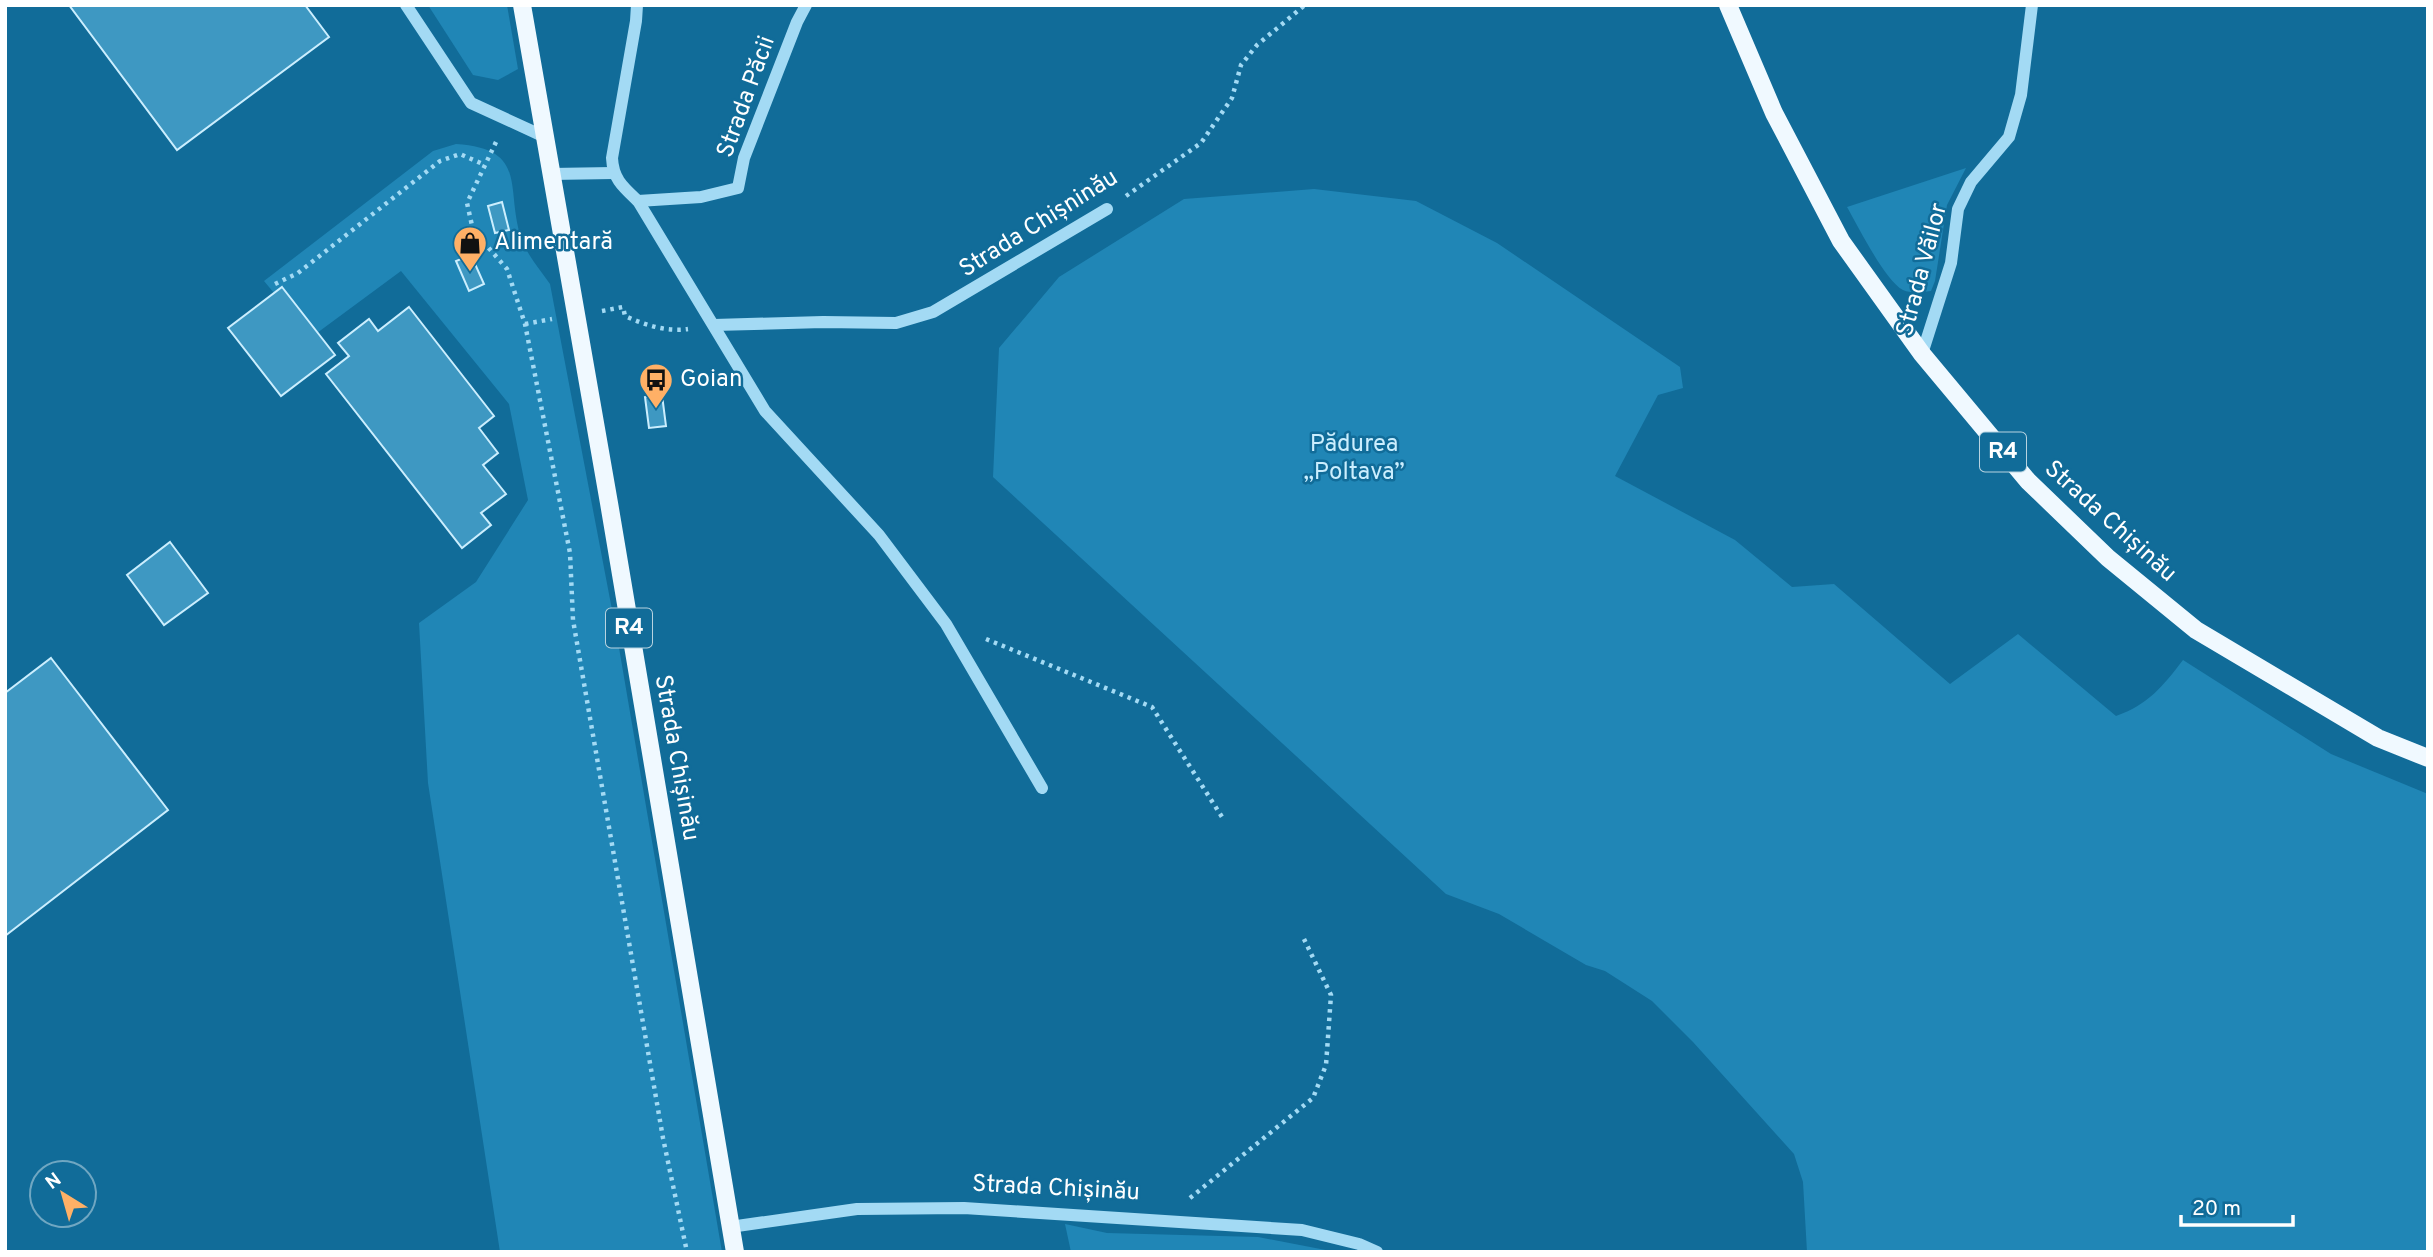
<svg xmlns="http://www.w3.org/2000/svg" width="2433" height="1257" font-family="Overpass,sans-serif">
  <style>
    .green { fill: #2086b6 }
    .building { fill: #3e98c2; stroke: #cbeefe; stroke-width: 2 }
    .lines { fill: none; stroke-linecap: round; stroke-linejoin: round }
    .path { stroke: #a3daf4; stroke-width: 4.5; stroke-dasharray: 3.5 5; stroke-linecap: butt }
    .minor { stroke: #a3daf4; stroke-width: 12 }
    .major { stroke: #f0f9ff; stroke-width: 18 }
    .labels { text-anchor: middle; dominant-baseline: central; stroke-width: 5; stroke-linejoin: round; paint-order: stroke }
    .shield { fill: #116c99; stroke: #b8d3e0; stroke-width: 2 }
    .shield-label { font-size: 23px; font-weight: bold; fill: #fff }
    .street-label { font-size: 24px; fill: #fff; stroke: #116c99 }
    .poi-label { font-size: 24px; fill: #fff; stroke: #116c99; text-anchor: start }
    .park-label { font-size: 24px; fill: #cbeefe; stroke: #116c99 }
  </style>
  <rect width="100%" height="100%" fill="#116c99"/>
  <g class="green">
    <path d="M428 5H507L518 69 498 80 473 75Z"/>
    <path d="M456 144C532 149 503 192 523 243 529 257 541 271 550 284L617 636 722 1252H500L428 783 419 623 476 582 528 500 509 404 401 271 317 333 282 287 274 293 264 281 433 151Z"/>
    <path d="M1966 168 1947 205 1935 281 1931 291C1921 292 1912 294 1903 290 1885 281 1858 226 1847 207Z"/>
    <path d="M1314 189 1416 201 1497 243 1680 367 1683 388 1658 395 1615 476 1735 540 1792 587 1834 584 1950 684 2018 634 2116 716C2148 705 2163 686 2183 660L2331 754 2428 794V1252H1807L1803 1182 1794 1154 1693 1042 1652 1001 1605 971 1586 965 1499 914 1446 894 993 477 999 348 1059 277 1184 199Z"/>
    <path d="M1065 1224 1107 1233 1258 1237 1336 1252H1071Z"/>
  </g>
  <g class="building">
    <path d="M69 5H305L329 37 177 150Z"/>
    <path d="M502 202 509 230 495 233 488 206Z"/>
    <path d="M471 255 484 284 469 291 456 261Z"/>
    <path d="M282 287 335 355 281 396 228 328Z"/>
    <path d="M409 307 494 416 479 428 498 453 483 465 506 494 481 513 491 525 462 548 326 374 349 356 338 343 369 319 378 331Z"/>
    <path d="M662 395 666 426 649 428 645 397Z"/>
    <path d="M170 542 208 593 164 625 127 575Z"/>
    <path d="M51 658 168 810 5 936V693Z"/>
  </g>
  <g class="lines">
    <g class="path">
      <path d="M496 142 467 203 473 230 507 269 525 324 570 553 573 620 663 1138 687 1252"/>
      <path d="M1126 196 1201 143 1232 98 1241 65 1257 45 1305 5"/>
      <path d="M275 284 298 273 440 161 460 154 485 165"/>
      <path d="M602 311 623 307 625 316C645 325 666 332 688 329"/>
      <path d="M525 324 552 319"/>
      <path d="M986 639 1152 707 1222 817"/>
      <path d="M1190 1198 1313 1098 1326 1065 1331 995 1304 939"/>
    </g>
    <g class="minor">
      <path d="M406 5 471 103 545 137"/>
      <path d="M637 5 636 21 612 158C613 179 623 187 638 201L765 411 879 535 946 624 1042 788"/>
      <path d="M551 174 613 173"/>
      <path d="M638 201 701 197 738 188 744 158 797 22 806 5"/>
      <path d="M714 325 823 322 896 323 933 312 1107 209"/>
      <path d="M1922 354 1951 263 1958 209 1971 182 2009 137 2021 95 2032 5"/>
      <path d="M730 1227 857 1209 964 1208 1302 1230 1359 1244 1377 1252"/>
    </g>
    <g class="major">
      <path d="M522 5 609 503 735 1252"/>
      <path d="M1728 5 1774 113 1841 241 1922 354 2028 481 2108 558 2196 630 2378 738 2428 758"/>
    </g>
  </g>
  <defs>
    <g id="shop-pin" transform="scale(1.75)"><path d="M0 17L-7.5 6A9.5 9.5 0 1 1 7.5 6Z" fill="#ffb066" stroke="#116c99"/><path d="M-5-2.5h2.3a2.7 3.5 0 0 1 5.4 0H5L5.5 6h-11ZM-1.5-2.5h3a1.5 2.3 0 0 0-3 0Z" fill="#111"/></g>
    <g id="bus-pin" transform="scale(1.75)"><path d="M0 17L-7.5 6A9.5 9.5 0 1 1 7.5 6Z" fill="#ffb066" stroke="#116c99"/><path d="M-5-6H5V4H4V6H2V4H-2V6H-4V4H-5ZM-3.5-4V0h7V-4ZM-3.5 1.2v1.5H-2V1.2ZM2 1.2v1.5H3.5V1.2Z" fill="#111"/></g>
  </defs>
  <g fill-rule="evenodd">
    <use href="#shop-pin" x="470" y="243"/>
    <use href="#bus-pin" x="656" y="380"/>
  </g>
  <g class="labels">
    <g class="shield">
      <rect x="1980" y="432.5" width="46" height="39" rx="5"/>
      <rect x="606" y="608.5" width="46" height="39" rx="5"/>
    </g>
    <g class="shield-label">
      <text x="2003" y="452">R4</text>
      <text x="629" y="628">R4</text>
    </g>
    <g class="street-label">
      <text transform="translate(747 97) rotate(-70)">Strada Păcii</text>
      <text transform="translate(1039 224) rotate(-32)">Strada Chișninău</text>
      <text transform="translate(1923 270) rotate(-75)">Strada Văilor</text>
      <text transform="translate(2110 522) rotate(42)">Strada Chișinău</text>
      <text transform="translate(676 758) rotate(80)">Strada Chișinău</text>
      <text transform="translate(1056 1189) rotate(3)">Strada Chișinău</text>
    </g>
    <g class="poi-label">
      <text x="494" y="243">Alimentară</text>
      <text x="680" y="380">Goian</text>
    </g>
    <g class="park-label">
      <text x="1354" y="445">Pădurea<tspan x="1354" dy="28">„Poltava”</tspan></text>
    </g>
  </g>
  <rect width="2433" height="1257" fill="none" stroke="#ffffff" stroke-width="14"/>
  <g transform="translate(63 1194) rotate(323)"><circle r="33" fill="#116c99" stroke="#70a7c2" stroke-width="2"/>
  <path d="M0-5L12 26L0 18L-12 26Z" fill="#ffb066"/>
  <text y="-10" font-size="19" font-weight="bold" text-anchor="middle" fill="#ffffff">N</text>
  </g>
  <path d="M2181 1215v10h112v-10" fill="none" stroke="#ffffff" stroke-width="3.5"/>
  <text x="2192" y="1215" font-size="21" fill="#ffffff" stroke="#116c99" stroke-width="5" paint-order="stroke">20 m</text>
</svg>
